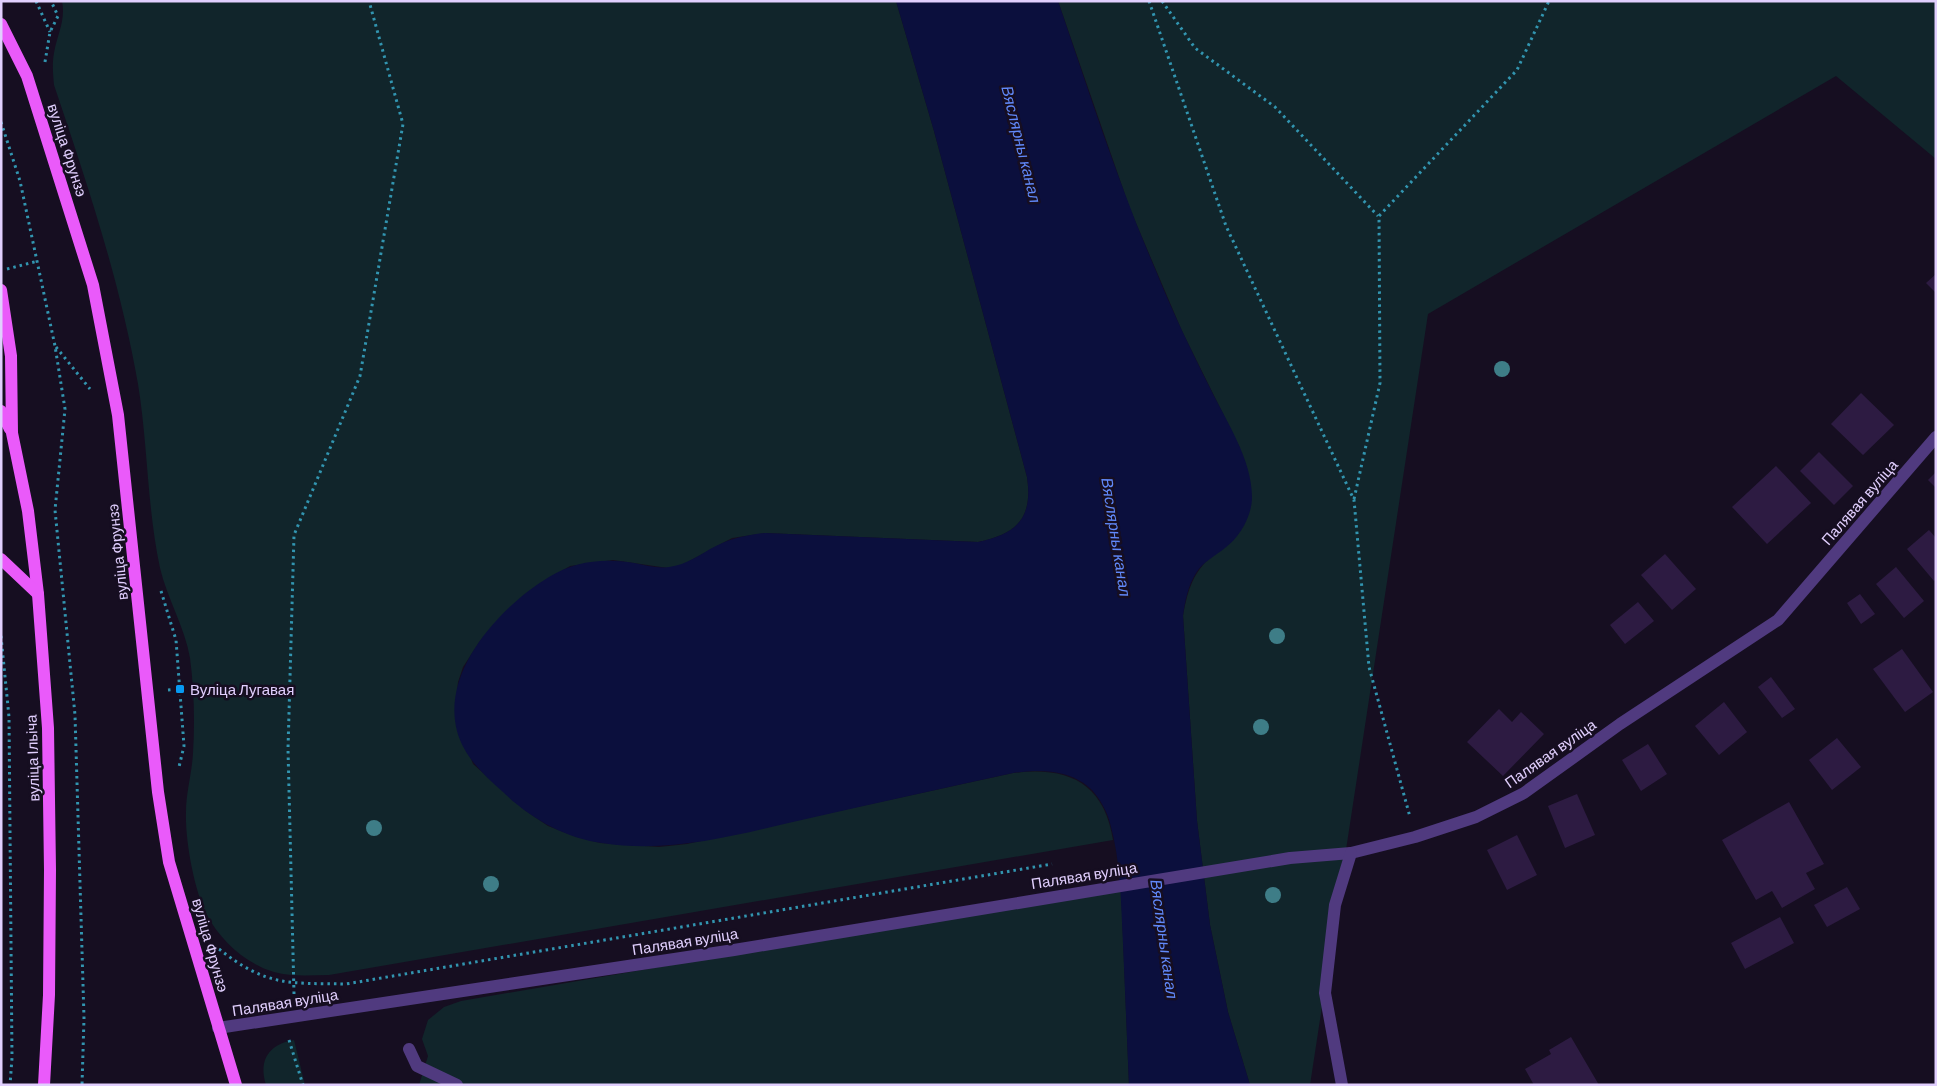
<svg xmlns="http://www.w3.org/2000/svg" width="1937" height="1086" font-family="Barlow,sans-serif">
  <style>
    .green { fill: #11252b }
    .water { fill: #0b0f3d }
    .building { fill: #2d1b42 }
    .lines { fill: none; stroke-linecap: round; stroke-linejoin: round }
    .path { stroke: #3295b0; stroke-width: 3; stroke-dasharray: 2.5 4; stroke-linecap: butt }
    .lane { stroke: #503a7f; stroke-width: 12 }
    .street { stroke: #503a7f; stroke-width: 12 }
    .primary { stroke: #ea5afa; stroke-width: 12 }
    .tree { fill: #3e7d87 }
    .poi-dot { fill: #079af2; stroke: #160e21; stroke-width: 2 }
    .labels { text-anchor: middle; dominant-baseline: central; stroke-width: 5; stroke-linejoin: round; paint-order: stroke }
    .street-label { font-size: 15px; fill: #e1cffe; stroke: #160e21 }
    .poi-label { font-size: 15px; fill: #e1cffe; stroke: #160e21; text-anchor: start }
    .water-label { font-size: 16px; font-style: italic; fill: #6189fa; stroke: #160e21 }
  </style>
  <rect width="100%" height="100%" fill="#160e21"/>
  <g class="green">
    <path d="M62 1H896L934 131 1027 477C1033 517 1018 534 978 542L765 533 732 538 682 565 668 568 613 560 570 566 532 589 503 616 480 641 463 667 458 682 455 716 473 764 526 811 548 826 574 836 600 843 659 847 687 844 1013 773C1067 766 1104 782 1113 840L329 975C311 975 292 977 274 972 246 964 220 940 207 915 194 890 185 840 186 812 186 792 192 773 193 753 195 722 194 688 190 658 185 628 167 598 160 568 147 507 148 445 138 384 120 281 87 183 54 85 53 74 52 64 54 53 57 35 66 20 62 1Z"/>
    <path d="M1058 1H1936V159L1836 76 1428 314 1310 1085H1250L1228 1012 1210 925 1197 821 1183 616C1187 594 1192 574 1209 559 1220 549 1229 544 1239 533L1240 448 1182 331 1130 209Z"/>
    <path d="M1121 888 1129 1085H419L428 1056 422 1039 428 1020 444 1007 461 1001Z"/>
    <path d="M294 1040 305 1085H266C258 1060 269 1044 294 1040Z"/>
  </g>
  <path class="water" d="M896 1H1058C1089 92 1118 183 1156 271 1172 311 1191 350 1210 388 1226 421 1252 459 1252 497 1252 516 1240 537 1225 548 1215 556 1203 562 1196 573 1188 586 1185 601 1183 616L1197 821 1210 925 1228 1012 1250 1085H1129C1127 1038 1125 991 1123 944 1121 904 1121 862 1110 823 1107 811 1100 799 1092 790 1071 769 1039 769 1013 773 944 788 875 803 806 819 739 834 672 854 602 843 565 838 530 818 503 792 484 775 464 757 457 731 441 670 501 606 549 577 576 561 603 558 634 563 646 565 657 569 669 567 687 565 700 554 716 546 732 538 748 535 765 533L978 542C1018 534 1033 517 1027 477L934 131Z"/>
  <g class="building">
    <path d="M1936 274V293L1926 283Z"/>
    <path d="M1861 393 1894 425 1863 455 1831 424Z"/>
    <path d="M1819 452 1853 486 1834 505 1800 471Z"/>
    <path d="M1776 466 1811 503 1767 544 1732 507Z"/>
    <path d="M1936 472V488L1928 480Z"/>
    <path d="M1929 530 1936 538V579L1934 581 1907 549Z"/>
    <path d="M1665 554 1696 589 1672 610 1641 575Z"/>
    <path d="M1896 567 1924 601 1904 618 1876 584Z"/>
    <path d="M1860 594 1875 614 1861 624 1847 603Z"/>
    <path d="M1638 602 1654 621 1625 644 1610 625Z"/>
    <path d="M1902 649 1933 692 1905 712 1873 669Z"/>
    <path d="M1771 677 1795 709 1782 718 1758 687Z"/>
    <path d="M1724 702 1747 732 1719 755 1695 726Z"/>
    <path d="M1499 709 1512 722 1521 712 1544 734 1503 776 1467 742Z"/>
    <path d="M1837 738 1861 767 1832 790 1809 760Z"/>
    <path d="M1648 744 1667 774 1641 791 1622 760Z"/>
    <path d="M1577 794 1595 835 1565 848 1548 806Z"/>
    <path d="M1789 802 1824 864 1806 873 1815 889 1782 908 1772 891 1756 900 1722 840Z"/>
    <path d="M1517 835 1537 875 1507 890 1487 850Z"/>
    <path d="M1847 887 1860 909 1827 927 1814 905Z"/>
    <path d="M1780 917 1794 943 1745 969 1731 943Z"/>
    <path d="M1571 1037 1599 1085H1534L1525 1069 1551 1054 1549 1050Z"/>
  </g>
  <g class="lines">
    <g class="path">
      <path d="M36 1 50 32"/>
      <path d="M1149 1 1226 226 1354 500 1369 667 1410 817"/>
      <path d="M1162 1 1195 48 1275 107 1378 216"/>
      <path d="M45 62 50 32 58 16 51 1"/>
      <path d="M1 122 20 181 55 346 65 409 55 510 75 715 84 1018 82 1085"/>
      <path d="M7 269 38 261"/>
      <path d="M56 347 90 389"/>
      <path d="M1354 499 1380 383 1379 216 1517 70 1549 1"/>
      <path d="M161 591 176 640 184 746 179 767"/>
      <path d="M1 636 9 717 12 1058 10 1085"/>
      <path d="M168 690 180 689"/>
      <path d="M219 949C267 987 289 983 346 984L1052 864"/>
      <path d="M294 994 288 749 294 535 360 376 403 124 369 1"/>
      <path d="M289 1040 303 1085"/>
    </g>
    <path class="lane" d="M409 1049 417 1066 457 1085"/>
    <g class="street">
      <path d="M218 1028 734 950 1290 858 1351 853 1415 837 1476 817 1524 793 1620 724 1778 620 1936 437"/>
      <path d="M1342 1085 1325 993 1335 905 1351 853"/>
    </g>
    <g class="primary">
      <path d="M1 24 27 76 93 285 118 415 158 792 169 862 236 1085"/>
      <path d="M1 290 11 356 12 433 28 511 38 594 48 728 50 870 49 995 44 1085"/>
      <path d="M1 411 10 429"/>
      <path d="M1 559 38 594"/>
    </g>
  </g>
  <g class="tree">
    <circle cx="1502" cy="369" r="8"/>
    <circle cx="1277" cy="636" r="8"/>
    <circle cx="1261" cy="727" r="8"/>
    <circle cx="374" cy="828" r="8"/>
    <circle cx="491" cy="884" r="8"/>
    <circle cx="1273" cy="895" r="8"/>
  </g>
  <rect class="poi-dot" x="175" y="684" width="10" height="10" rx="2.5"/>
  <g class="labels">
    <g class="street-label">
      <text transform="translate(68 150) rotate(72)">вуліца Фрунзэ</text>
      <text transform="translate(1859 502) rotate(-49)">Палявая вуліца</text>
      <text transform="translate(117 552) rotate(-96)">вуліца Фрунзэ</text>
      <text transform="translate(1550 753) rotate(-35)">Палявая вуліца</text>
      <text transform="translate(32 758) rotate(-92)">вуліца Ільіча</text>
      <text transform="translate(1084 875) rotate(-9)">Палявая вуліца</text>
      <text transform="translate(685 941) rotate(-9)">Палявая вуліца</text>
      <text transform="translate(211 945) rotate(74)">вуліца Фрунзэ</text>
      <text transform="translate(285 1002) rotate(-9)">Палявая вуліца</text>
    </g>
    <g class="poi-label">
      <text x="190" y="689">Вуліца Лугавая</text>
    </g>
    <g class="water-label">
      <text transform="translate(1022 144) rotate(76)">Вяслярны канал</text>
      <text transform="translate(1117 537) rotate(81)">Вяслярны канал</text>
      <text transform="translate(1165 939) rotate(82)">Вяслярны канал</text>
    </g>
  </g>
  <rect width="1937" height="1086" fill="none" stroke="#e1cffe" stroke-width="5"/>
</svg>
